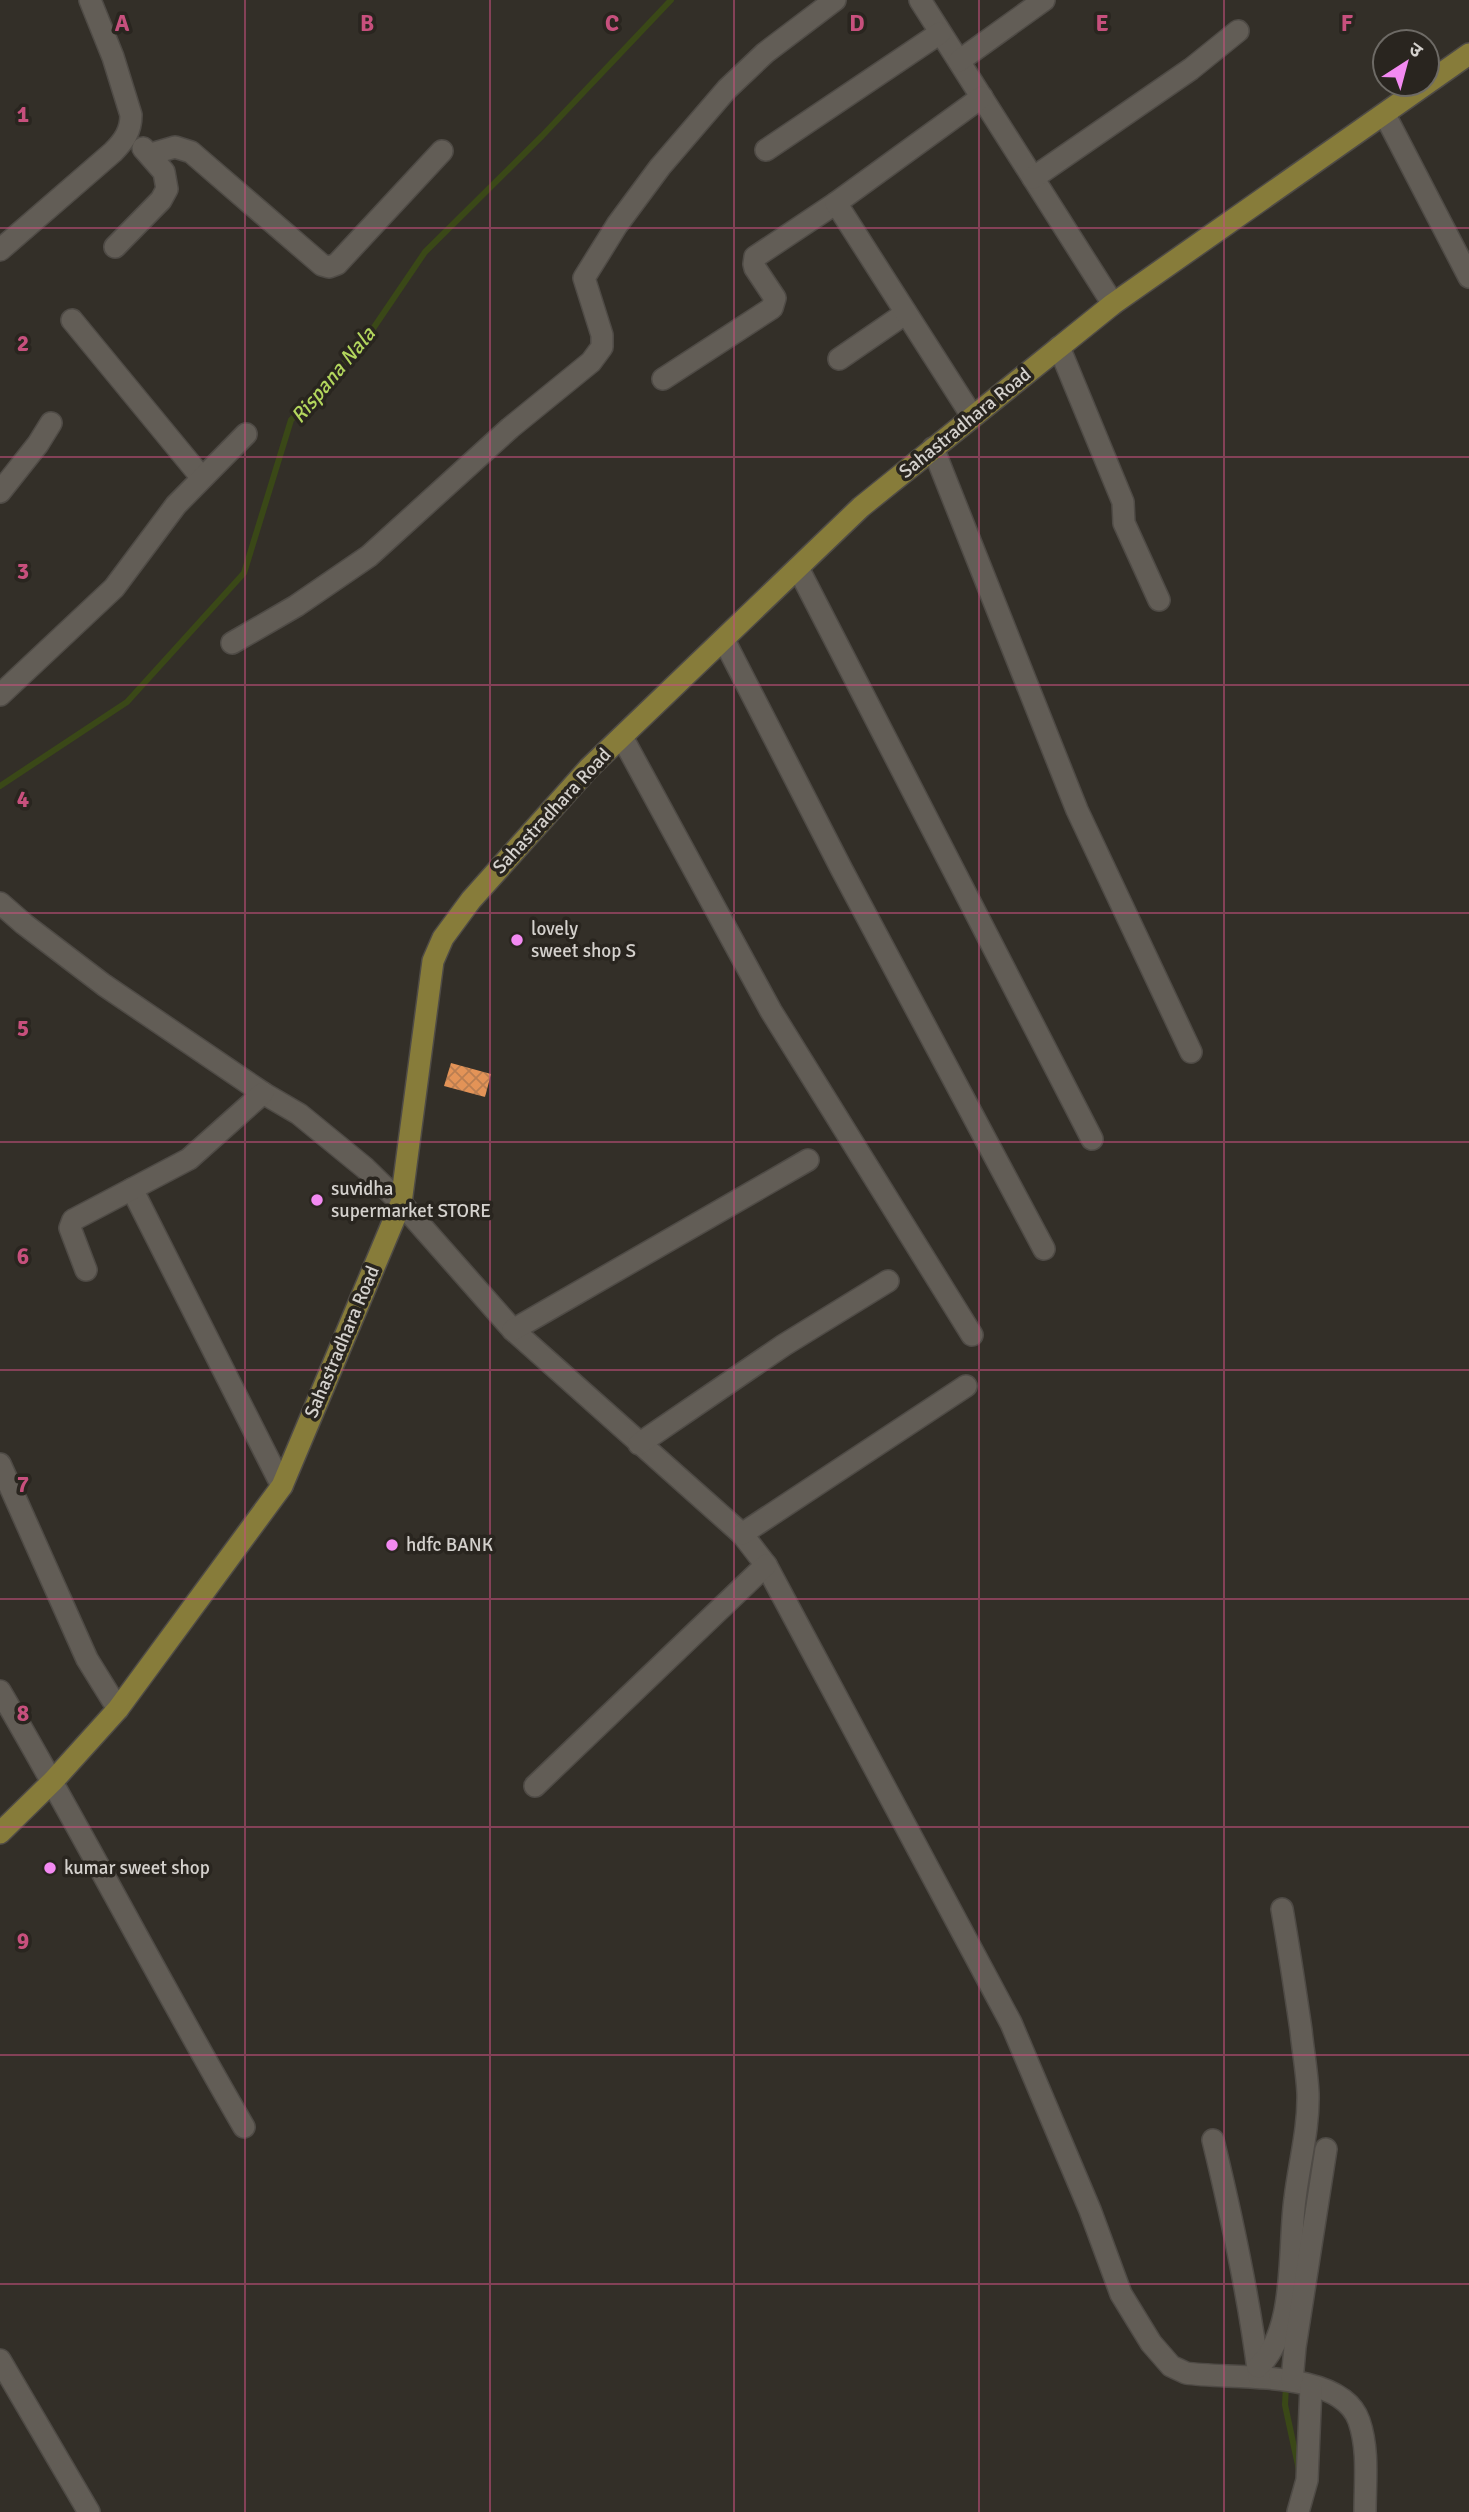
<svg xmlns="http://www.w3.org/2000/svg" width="1469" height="2512" font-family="Signika,'Noto Sans Devanagari',sans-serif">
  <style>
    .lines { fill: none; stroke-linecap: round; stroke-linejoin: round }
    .stream { stroke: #3a4817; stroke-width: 6 }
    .building { fill: url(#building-cross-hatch) }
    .minor-casing { stroke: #4f4b46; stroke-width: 24 }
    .major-casing { stroke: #4f4b46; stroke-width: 24 }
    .minor { stroke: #625d56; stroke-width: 21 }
    .major { stroke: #877c3a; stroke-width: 21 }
    .grid { fill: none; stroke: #c7507d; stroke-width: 2; stroke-opacity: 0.55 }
    .poi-dot { fill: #f38af2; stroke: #29251f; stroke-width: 2.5 }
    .labels { text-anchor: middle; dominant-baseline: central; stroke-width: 7; stroke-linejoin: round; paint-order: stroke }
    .street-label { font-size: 19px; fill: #d4d1cd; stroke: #29251f }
    .poi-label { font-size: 19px; fill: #d4d1cd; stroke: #29251f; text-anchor: start }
    .water-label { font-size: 21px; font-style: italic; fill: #b3d65d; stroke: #29251f }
    .grid-label { font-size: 23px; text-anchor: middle; font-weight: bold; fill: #c7507d; stroke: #29251f; stroke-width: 7; stroke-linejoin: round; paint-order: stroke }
  </style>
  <defs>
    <pattern id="building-cross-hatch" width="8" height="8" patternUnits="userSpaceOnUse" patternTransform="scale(1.75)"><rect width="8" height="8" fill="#e39357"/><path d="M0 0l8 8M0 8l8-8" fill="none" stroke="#ba7e51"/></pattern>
  </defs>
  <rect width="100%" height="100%" fill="#332f28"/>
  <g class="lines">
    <g class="stream">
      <path d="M0 786 127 702 244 573 291 420 366 339 425 252 542 136 671 0"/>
      <path d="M1286 2385 1285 2405 1299 2470"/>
    </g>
  </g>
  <path class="building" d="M451 1063 491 1074 485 1097 444 1086Z"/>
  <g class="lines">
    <g class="minor-casing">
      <g id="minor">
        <path d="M920 0 1113 304"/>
        <path d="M959 61 1044 0"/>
        <path d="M1385 115 1469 277"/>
        <path d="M766 150 940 33"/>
        <path d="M151 154 175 147 191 152 322 265 329 267 337 264 442 151"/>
        <path d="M1033 178 1191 69 1238 31"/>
        <path d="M115 247 161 200 167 189 164 172 143 148"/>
        <path d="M0 250 113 152C124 141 131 131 131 115L113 57 90 0"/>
        <path d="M72 320 202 478"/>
        <path d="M1059 347 1123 502 1124 523 1159 600"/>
        <path d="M839 359 906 313"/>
        <path d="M663 379 772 308 775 298 755 268 754 264 755 257 836 203"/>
        <path d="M972 416 836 203 982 97"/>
        <path d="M933 448 1077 810 1191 1052"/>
        <path d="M0 492 38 444 51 423"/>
        <path d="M798 568 1092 1139"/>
        <path d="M724 640 842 870 1044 1249"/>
        <path d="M232 643 296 606 369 556 510 428 591 362 602 347V335L584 278 617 225 660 167 727 89 765 53 835 0"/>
        <path d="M0 695 114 588 176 505 246 434"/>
        <path d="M622 737 771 1011 972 1335"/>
        <path d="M0 903 24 924 104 985 263 1093 299 1114 365 1168 401 1203 513 1330 742 1534 766 1565 1011 2023 1090 2210 1121 2294 1151 2343 1171 2366 1186 2373C1231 2380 1341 2368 1359 2421 1369 2450 1365 2482 1365 2512"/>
        <path d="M132 1189 282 1486"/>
        <path d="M86 1270 70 1228 73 1220 189 1159 263 1093"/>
        <path d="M513 1330 808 1160"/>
        <path d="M639 1444 784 1345 888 1281"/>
        <path d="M0 1464 87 1659 118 1709"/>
        <path d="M742 1534 966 1386"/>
        <path d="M0 1691C84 1834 160 1983 244 2127"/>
        <path d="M535 1786 766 1565"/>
        <path d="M1213 2140C1232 2218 1249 2296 1259 2377"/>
        <path d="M0 2360 89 2512"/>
        <path d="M1258 2367C1297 2331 1288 2248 1295 2199 1299 2164 1309 2129 1308 2093 1307 2072 1303 2051 1301 2030 1295 1989 1289 1949 1282 1909"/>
        <path d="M1292 2381 1295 2347 1326 2149"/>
        <path d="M1298 2512 1307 2480 1311 2386"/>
      </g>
    </g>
    <g class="major-casing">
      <path id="major" d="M0 1833 53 1781 118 1709 282 1486 401 1203 433 961 443 938 471 900 589 768 861 507 1113 304 1469 54"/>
    </g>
    <use href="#minor" class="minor"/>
    <use href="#major" class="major"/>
  </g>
  <path class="grid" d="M245 0V2512M490 0V2512M734 0V2512M979 0V2512M1224 0V2512M0 228H1469M0 457H1469M0 685H1469M0 913H1469M0 1142H1469M0 1370H1469M0 1599H1469M0 1827H1469M0 2055H1469M0 2284H1469"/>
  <g class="poi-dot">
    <circle cx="517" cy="940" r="7"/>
    <circle cx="317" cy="1200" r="7"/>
    <circle cx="392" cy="1545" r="7"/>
    <circle cx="50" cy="1868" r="7"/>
  </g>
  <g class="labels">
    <g class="street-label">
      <text transform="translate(965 423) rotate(-39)">Sahastradhara Road</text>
      <text transform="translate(552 811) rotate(-47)">Sahastradhara Road</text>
      <text transform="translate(342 1342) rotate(-67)">Sahastradhara Road</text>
    </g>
    <g class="poi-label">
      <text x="531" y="929">lovely<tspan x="531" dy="22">sweet shop S</tspan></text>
      <text x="331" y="1189">suvidha<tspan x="331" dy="22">supermarket STORE</tspan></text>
      <text x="406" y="1545">hdfc BANK</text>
      <text x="64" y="1868">kumar sweet shop</text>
    </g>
    <g class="water-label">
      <text transform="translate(333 375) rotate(-50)">Rispana Nala</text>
    </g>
  </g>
  <g class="grid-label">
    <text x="122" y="31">A</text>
    <text x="367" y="31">B</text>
    <text x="612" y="31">C</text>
    <text x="857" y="31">D</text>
    <text x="1102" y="31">E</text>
    <text x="1347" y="31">F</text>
    <text x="23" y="122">1</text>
    <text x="23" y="351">2</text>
    <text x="23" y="579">3</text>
    <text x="23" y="807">4</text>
    <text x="23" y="1036">5</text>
    <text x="23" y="1264">6</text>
    <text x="23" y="1492">7</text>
    <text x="23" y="1721">8</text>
    <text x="23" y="1949">9</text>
  </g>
  <g transform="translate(1406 63) rotate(36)"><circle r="33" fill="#29251f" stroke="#6d6a65" stroke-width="2"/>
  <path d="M0-5L12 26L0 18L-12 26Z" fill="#f38af2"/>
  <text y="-10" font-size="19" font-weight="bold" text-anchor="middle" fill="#d4d1cd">उ</text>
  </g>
</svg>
